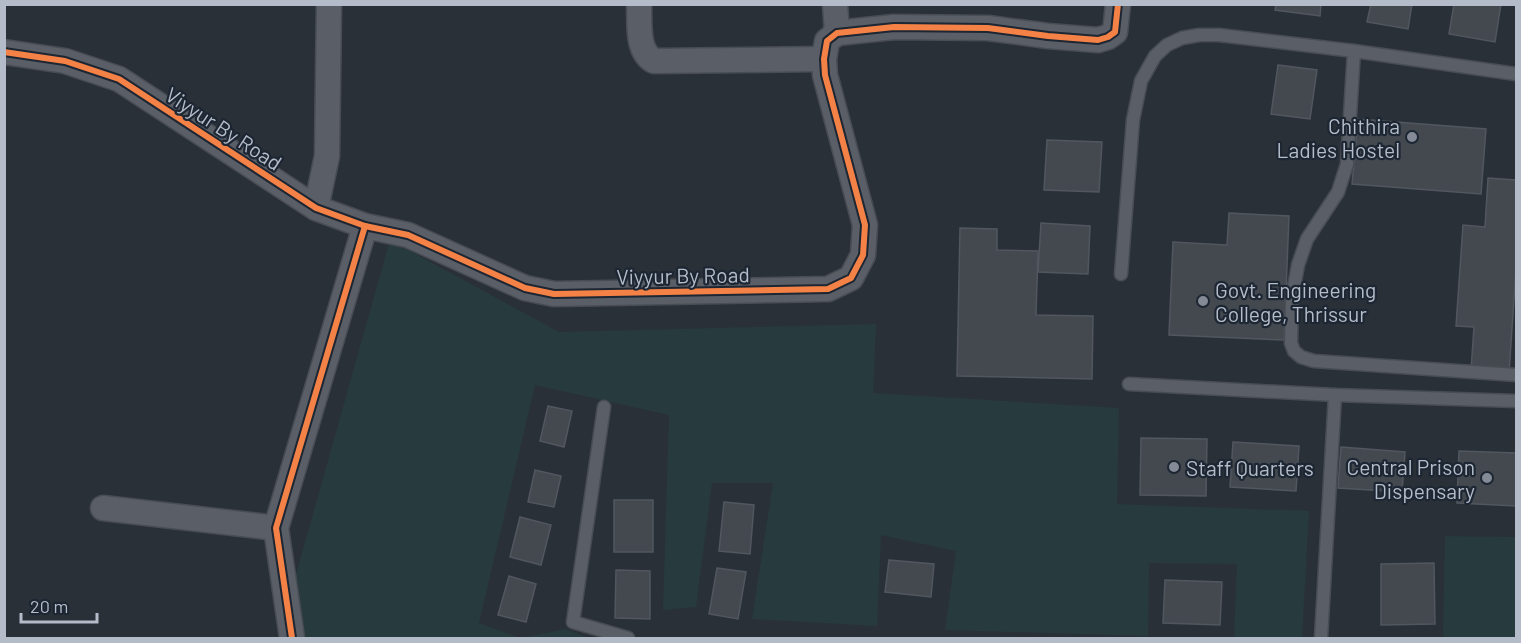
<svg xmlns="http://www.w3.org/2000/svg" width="1521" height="643" font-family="Barlow,sans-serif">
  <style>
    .green { fill: #273a3e }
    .building { fill: #444950; stroke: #52575f; stroke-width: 1.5 }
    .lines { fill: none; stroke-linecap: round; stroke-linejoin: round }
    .service-casing { stroke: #484c53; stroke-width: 15 }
    .minor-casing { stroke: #484c53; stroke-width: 27 }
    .service { stroke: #5a5e66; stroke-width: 12 }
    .minor { stroke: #5a5e66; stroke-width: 24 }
    .cycleway-casing { stroke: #1d2633; stroke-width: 10 }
    .cycleway { stroke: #f48246; stroke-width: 6 }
    .poi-dot { fill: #848b96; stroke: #1d2633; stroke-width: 2 }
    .labels { text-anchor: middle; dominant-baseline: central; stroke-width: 4.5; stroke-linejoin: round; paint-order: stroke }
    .poi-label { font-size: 21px; fill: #b4bcc9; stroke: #1d2633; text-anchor: end }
    .street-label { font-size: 21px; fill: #b4bcc9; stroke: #1d2633 }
  </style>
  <rect width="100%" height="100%" fill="#2a3038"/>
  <g class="green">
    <path d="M390 240 559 332 876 324 873 393 1119 408 1117 504 1309 511 1302 638H1234L1237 564 1149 563 1148 636 945 630 956 551 881 535 877 626 752 619 773 483H712L696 607 663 610 669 415 535 385 479 623 520 638H301L295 578Z"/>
    <path d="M1445 536 1516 537V638H1443Z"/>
    <path d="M566 629 588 638H521Z"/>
  </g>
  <g class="building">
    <path d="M1276 4H1321L1320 16 1275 10Z"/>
    <path d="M1371 4H1412L1408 29 1367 22Z"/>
    <path d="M1454 4H1501L1495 42 1449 34Z"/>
    <path d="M1278 65 1317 70 1310 119 1271 114Z"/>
    <path d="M1358 119 1486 129 1481 194 1352 184Z"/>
    <path d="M1047 140 1102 142 1099 192 1044 190Z"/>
    <path d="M1488 178 1516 180V269L1509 373 1471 370 1474 327 1456 326 1463 225 1485 227Z"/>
    <path d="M1229 213 1289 216 1284 340 1169 335 1173 242 1227 245Z"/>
    <path d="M1041 223 1090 226 1088 274 1038 272Z"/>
    <path d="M960 228 997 229V250L1038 251 1036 315 1093 316 1092 379 957 376Z"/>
    <path d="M548 406 572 411 564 447 540 441Z"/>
    <path d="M1141 438 1207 439 1206 496 1140 495Z"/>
    <path d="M1233 442 1299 446 1296 491 1230 487Z"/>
    <path d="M1341 447 1405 452 1402 492 1338 488Z"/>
    <path d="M1459 451 1516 453V506L1457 503Z"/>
    <path d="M535 470 561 476 554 507 528 502Z"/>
    <rect x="614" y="500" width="39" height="52"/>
    <path d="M724 502 754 505 750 554 719 551Z"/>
    <path d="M520 517 551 525 541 565 510 557Z"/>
    <path d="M889 560 934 564 931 597 885 592Z"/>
    <path d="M1434 563 1435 624 1381 625V564Z"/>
    <path d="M717 568 746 572 738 619 709 614Z"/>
    <path d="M616 570 650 571V619L615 618Z"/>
    <path d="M509 576 536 584 526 622 498 615Z"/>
    <path d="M1165 580 1222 582 1220 625 1163 623Z"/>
  </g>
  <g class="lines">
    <g class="service-casing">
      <g id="service">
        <path d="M1354 51 1347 164 1338 192 1307 239 1298 265 1292 298 1291 343 1294 351 1301 357 1314 361 1516 375"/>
        <path d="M1121 274 1133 120 1141 81 1155 56 1167 45 1182 38 1199 35H1219L1354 51 1516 74"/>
        <path d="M1129 384 1335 395 1516 401"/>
        <path d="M604 407 573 622 628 638"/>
        <path d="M1321 638 1335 395"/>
      </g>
    </g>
    <g class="minor-casing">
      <g id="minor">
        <path d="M639 4C640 23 636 51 654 61L824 59"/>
        <path d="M835 4 837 33"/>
        <path d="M4 52 65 61 119 79 316 208 365 226 408 235 525 288 554 294 828 289 851 278 863 255 865 225 825 75 824 59 827 41 837 33 894 27 988 28 1048 36 1098 40 1108 37 1115 32 1118 4"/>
        <path d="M316 208 327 156 329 4"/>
        <path d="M103 508 276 528"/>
        <path d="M292 638 276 528 365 226"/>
      </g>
    </g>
    <use href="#service" class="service"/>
    <use href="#minor" class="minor"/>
    <g class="cycleway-casing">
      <g id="cycleway">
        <path d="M4 52 65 61 119 79 316 208 365 226 408 235 525 288 554 294 828 289 851 278 863 255 865 225 825 75 824 59 827 41 837 33 894 27 988 28 1048 36 1098 40 1108 37 1115 32 1118 4"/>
        <path d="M292 638 276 528 365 226"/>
      </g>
    </g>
    <use href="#cycleway" class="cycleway"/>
  </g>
  <g class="poi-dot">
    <circle cx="1412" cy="137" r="6"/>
    <circle cx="1203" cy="301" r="6"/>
    <circle cx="1174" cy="467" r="6"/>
    <circle cx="1487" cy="478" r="6"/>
  </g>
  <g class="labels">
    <g class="poi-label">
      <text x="1400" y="125">Chithira<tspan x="1400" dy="24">Ladies Hostel</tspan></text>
      <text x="1215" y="289" text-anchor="start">Govt. Engineering<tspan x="1215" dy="24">College, Thrissur</tspan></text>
      <text x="1475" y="466">Central Prison<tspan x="1475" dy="24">Dispensary</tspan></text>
      <text x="1186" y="467" text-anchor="start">Staff Quarters</text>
    </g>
    <g class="street-label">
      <text transform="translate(224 128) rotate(33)">Viyyur By Road</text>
      <text transform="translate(683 275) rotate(-1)">Viyyur By Road</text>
    </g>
  </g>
  <rect width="1521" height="643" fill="none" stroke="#b4bcc9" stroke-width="12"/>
  <path d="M21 613v9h76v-9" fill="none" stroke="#b4bcc9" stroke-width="3"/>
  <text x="30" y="613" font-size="18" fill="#b4bcc9" stroke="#1d2633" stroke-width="4.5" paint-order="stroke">20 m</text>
</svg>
